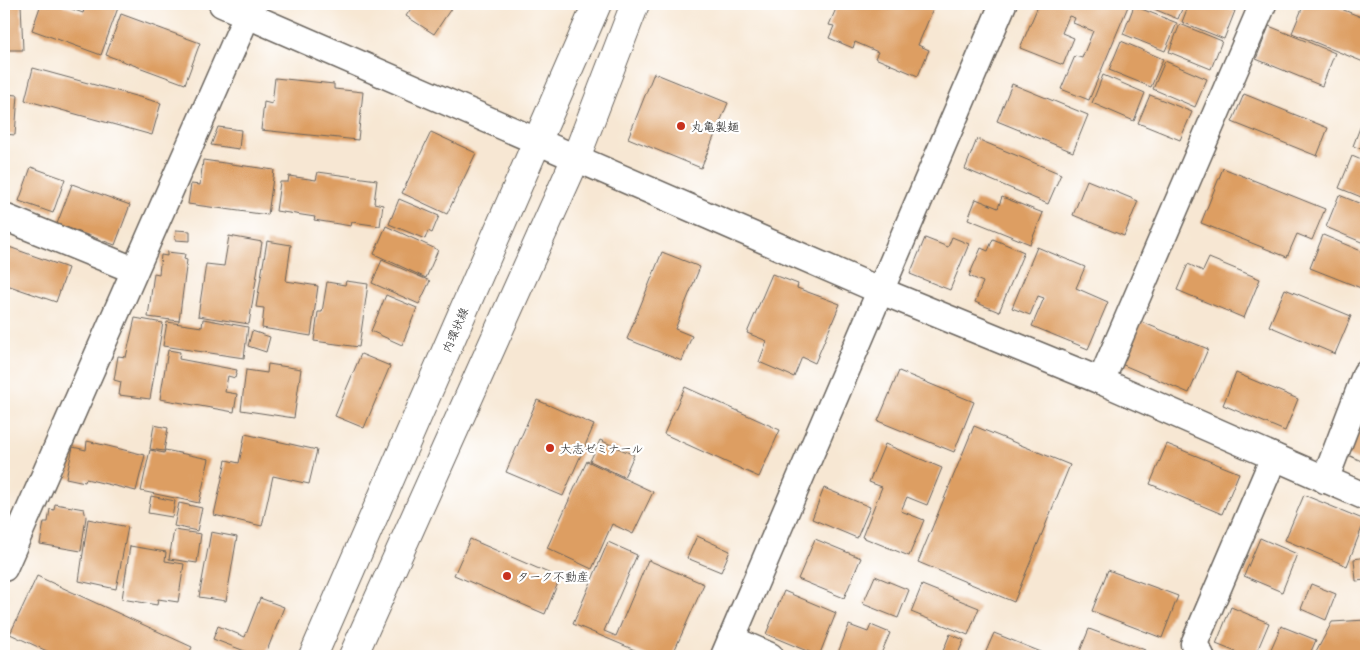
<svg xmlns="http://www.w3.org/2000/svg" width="1370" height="660" font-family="Delius,'Klee One',sans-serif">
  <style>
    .building { fill: #dd9e62 }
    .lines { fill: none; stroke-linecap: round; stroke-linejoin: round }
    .street-casing { stroke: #69635c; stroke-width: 29 }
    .secondary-casing { stroke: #69635c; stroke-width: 30 }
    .street { stroke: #fff; stroke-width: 26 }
    .secondary { stroke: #fff; stroke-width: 28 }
    .poi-dot { fill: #c8321e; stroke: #fff; stroke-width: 2 }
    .labels { text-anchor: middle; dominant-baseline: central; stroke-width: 4.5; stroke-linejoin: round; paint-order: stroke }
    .poi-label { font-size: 12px; fill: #1c1c1c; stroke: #fff; text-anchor: start }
    .street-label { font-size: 12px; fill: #1c1c1c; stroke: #fff }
  </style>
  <rect width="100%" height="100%" fill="#fff"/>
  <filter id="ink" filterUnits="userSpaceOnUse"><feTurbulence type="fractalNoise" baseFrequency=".02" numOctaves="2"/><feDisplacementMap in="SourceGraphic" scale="10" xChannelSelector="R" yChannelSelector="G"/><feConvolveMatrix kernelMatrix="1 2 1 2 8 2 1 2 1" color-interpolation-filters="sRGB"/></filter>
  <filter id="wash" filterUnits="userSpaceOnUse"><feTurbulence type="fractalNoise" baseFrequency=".0096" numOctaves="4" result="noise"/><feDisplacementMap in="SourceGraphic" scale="20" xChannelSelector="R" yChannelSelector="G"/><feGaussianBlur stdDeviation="1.12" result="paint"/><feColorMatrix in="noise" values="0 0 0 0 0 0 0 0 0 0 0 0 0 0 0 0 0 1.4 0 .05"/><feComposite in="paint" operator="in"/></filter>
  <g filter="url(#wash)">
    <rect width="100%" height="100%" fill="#f7e7d3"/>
    <g id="blocks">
      <g class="building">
        <path d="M4 4H21L23 50H4Z"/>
        <path d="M41 4H58L83 13 86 4 119 5 101 55 32 30Z"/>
        <path d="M408 4H454L434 34 406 16 412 7Z"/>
        <path d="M838 4H929L934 7 918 45 929 50 918 76 875 58 878 52 855 42 853 48 829 38 834 26 829 25Z"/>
        <path d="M1039 4H1129L1089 100 1061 89 1075 56 1082 58 1093 31 1073 23 1075 18 1069 16 1062 33 1074 38 1063 65 1020 48Z"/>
        <path d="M1142 4H1184L1178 19Z"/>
        <path d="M1189 4H1219L1235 11 1224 39 1182 22Z"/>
        <path d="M1304 4H1329L1366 19V63L1292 33Z"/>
        <path d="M1134 6 1177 23 1165 51 1123 34Z"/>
        <path d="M121 14 200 43 185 84 106 55Z"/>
        <path d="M1180 24 1222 41 1211 69 1169 52Z"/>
        <path d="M1269 26 1335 53 1322 86 1256 59Z"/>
        <path d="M1121 41 1163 59 1151 87 1109 70Z"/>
        <path d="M1165 61 1207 79 1195 107 1153 89Z"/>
        <path d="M33 68 161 103 152 135 25 100Z"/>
        <path d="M654 73 728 103 701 168 628 138Z"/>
        <path d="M1103 75 1145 93 1134 121 1092 103Z"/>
        <path d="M275 78 334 84V89L363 92 358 140 261 130 264 102 272 104Z"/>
        <path d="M1012 84 1088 115 1073 152 997 121Z"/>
        <path d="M4 94 18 95 15 135 4 134Z"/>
        <path d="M1244 94 1328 128 1317 156 1232 122Z"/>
        <path d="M1150 95 1192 112 1180 140 1138 123Z"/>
        <path d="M1366 112V151L1353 146Z"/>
        <path d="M218 127 241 130 239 149 211 145Z"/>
        <path d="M431 132 476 153 447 214 402 193Z"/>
        <path d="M977 139 1061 174 1048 204 965 169Z"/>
        <path d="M1352 156 1366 162V199L1339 188Z"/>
        <path d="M203 160 274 170 268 215 188 204 191 184 200 185Z"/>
        <path d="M31 167 65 179 53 213 19 201Z"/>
        <path d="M1223 168 1325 209 1312 240 1297 234 1287 257 1201 223Z"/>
        <path d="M318 172 377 180 374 203 383 205 380 226 352 222 351 226 314 220 315 217 276 211 280 182H288L289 176 316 180Z"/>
        <path d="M1087 180 1138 201 1124 236 1073 215Z"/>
        <path d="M72 184 130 205 115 245 57 224Z"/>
        <path d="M1339 195 1366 206V244L1326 227Z"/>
        <path d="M1002 197 1043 213 1030 244 968 219 976 199 998 208Z"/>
        <path d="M399 199 439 216 432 233 428 231 425 239 389 224Z"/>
        <path d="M386 226 438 250 426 278 374 254Z"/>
        <path d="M176 230 190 231V241L175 240Z"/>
        <path d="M1323 235 1366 253V267L1364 273 1366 274V290L1310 268Z"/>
        <path d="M229 236 262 242 249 324 198 316 206 264 224 266Z"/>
        <path d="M952 237 969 244 950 290 910 274 925 238 948 247Z"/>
        <path d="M993 239 1024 252 999 312 975 302 983 282 969 276 981 248 988 251Z"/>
        <path d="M267 241 291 245 286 281 318 286 311 336 262 328 264 308 256 307Z"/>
        <path d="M9 247 68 268 56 302 4 284V263Z"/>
        <path d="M1037 247 1085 267 1076 288 1108 302 1088 349 1032 326 1044 298 1038 296 1030 315 1012 308Z"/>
        <path d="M167 252 185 254 184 259 187 260 179 321 148 317 154 273 159 274 161 255 167 256Z"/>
        <path d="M662 252 700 267 675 329 692 336 682 361 627 339Z"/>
        <path d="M1209 258 1260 279 1244 318 1177 290 1188 264 1203 271Z"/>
        <path d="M382 260 430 281 419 304 372 283Z"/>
        <path d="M772 274 798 284 797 288 840 304 815 363 802 357 794 377 759 362 767 341 747 333Z"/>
        <path d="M346 281 368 284 359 347 314 341 318 312H322L327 282 345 285Z"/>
        <path d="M1285 289 1351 316 1335 354 1269 326Z"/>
        <path d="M386 295 417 308 402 345 371 331Z"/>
        <path d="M135 318 163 323 150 399 119 395 121 382 114 380 118 356 126 357Z"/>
        <path d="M203 319 248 327 244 358 163 346 167 322 202 327Z"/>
        <path d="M1139 321 1208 349 1189 393 1121 364Z"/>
        <path d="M252 331 270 337 266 352 248 346Z"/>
        <path d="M168 350 180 352 179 359 237 370 235 378 228 376 225 392 237 394 234 412 160 399Z"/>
        <path d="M361 354 390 366 364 428 335 416Z"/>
        <path d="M268 364 301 369 294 418 241 410 246 370 267 373Z"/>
        <path d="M899 371 974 402 954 452 878 421Z"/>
        <path d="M1236 373 1298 399 1285 431 1223 405Z"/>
        <path d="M685 387 780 430 759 477 664 434Z"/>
        <path d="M537 400 594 425 563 496 506 472Z"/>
        <path d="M1366 413V463L1348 455Z"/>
        <path d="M154 425 168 428 164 451 150 449Z"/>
        <path d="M974 426 1070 465 1014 602 918 562Z"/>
        <path d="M245 434 317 450 309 484 273 476 262 526 214 515 226 460 239 463Z"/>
        <path d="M600 440 634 455 624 477 590 461Z"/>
        <path d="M87 441 145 455 136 491 86 479 85 482 66 478 73 447 86 450Z"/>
        <path d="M885 444 942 468 927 505 907 497 901 511 924 520 909 556 862 537 882 487 869 482Z"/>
        <path d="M1167 444 1239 473 1222 514 1150 484Z"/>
        <path d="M150 450 164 453 165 450 209 459 199 503 141 491Z"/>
        <path d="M587 461 653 492 633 534 612 524 592 569 547 548Z"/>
        <path d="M824 488 870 507 857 538 812 519Z"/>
        <path d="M1304 495 1365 520 1347 566 1285 540Z"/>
        <path d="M151 496 175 501 172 517 148 513Z"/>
        <path d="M179 503 202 508 197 531 174 526Z"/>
        <path d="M55 504 84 509 86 517 81 551 40 544 44 522H48L50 509 54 510Z"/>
        <path d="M88 519 128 527 116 589 79 581Z"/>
        <path d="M174 530 201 534 197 563 169 559Z"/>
        <path d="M211 532 237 537 226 601 199 597Z"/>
        <path d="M697 536 730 551 721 572 687 558Z"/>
        <path d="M1260 538 1297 554 1282 592 1244 576Z"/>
        <path d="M470 539 560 578 545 614 454 575Z"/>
        <path d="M815 539 861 558 844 598 798 579Z"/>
        <path d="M608 542 637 555 604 631 616 636 648 560 704 584 672 656H649L573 624Z"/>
        <path d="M130 546 166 552 165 561 184 564 178 602 158 599 157 605 122 599Z"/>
        <path d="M1366 557V580L1356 581 1354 559Z"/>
        <path d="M1108 570 1178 596 1162 638 1092 611Z"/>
        <path d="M37 576 192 647 188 656H48L49 652 10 634Z"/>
        <path d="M875 576 909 590 898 618 863 604Z"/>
        <path d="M1311 584 1336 594 1326 620 1301 609Z"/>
        <path d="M922 585 979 608 968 635 911 612Z"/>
        <path d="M784 591 836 613 819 656 766 634Z"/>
        <path d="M260 598 284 607 265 656H258L213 639 218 626 245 637Z"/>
        <path d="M1231 607 1269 623 1255 656H1246L1216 644Z"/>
        <path d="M1366 620V656H1314L1332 622Z"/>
        <path d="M849 625 868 632 871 625 890 633 880 656H845L838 653Z"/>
        <path d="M1281 626 1316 640 1309 656H1268Z"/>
        <path d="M1089 629 1145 650 1143 656H1078Z"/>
        <path d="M994 633 1051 656H984Z"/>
        <path d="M950 634 964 640 957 656H941Z"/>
      </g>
    </g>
  </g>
  <g filter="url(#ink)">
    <use href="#blocks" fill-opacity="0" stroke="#69635c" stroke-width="1"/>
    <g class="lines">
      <g class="street-casing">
        <g id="street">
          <path d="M222 4 881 291 1101 381 1366 497"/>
          <path d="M4 217 134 270"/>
          <path d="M1101 381 1263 4"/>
          <path d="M1325 480 1366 373"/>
          <path d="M4 568 252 4"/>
          <path d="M731 639 770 656"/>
          <path d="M724 656 1003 4"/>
          <path d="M1201 656 1194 644 1274 457"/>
        </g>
      </g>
      <g class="secondary-casing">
        <g id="secondary">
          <path d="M313 656 597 4"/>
          <path d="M353 656 576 158 635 4"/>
        </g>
      </g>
      <use href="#street" class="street"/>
      <use href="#secondary" class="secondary"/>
    </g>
  </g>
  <g class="poi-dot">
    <circle cx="681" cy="126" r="5"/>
    <circle cx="550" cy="448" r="5"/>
    <circle cx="507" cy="576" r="5"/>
  </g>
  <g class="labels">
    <g class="poi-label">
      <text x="691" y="126">丸亀製麺</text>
      <text x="560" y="448">大志ゼミナール</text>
      <text x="517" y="576">ターク不動産</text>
    </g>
    <g class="street-label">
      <text transform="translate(455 330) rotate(-67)">内環状線</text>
    </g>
  </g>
  <rect width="1370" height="660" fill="none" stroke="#fff" stroke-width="20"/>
</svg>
